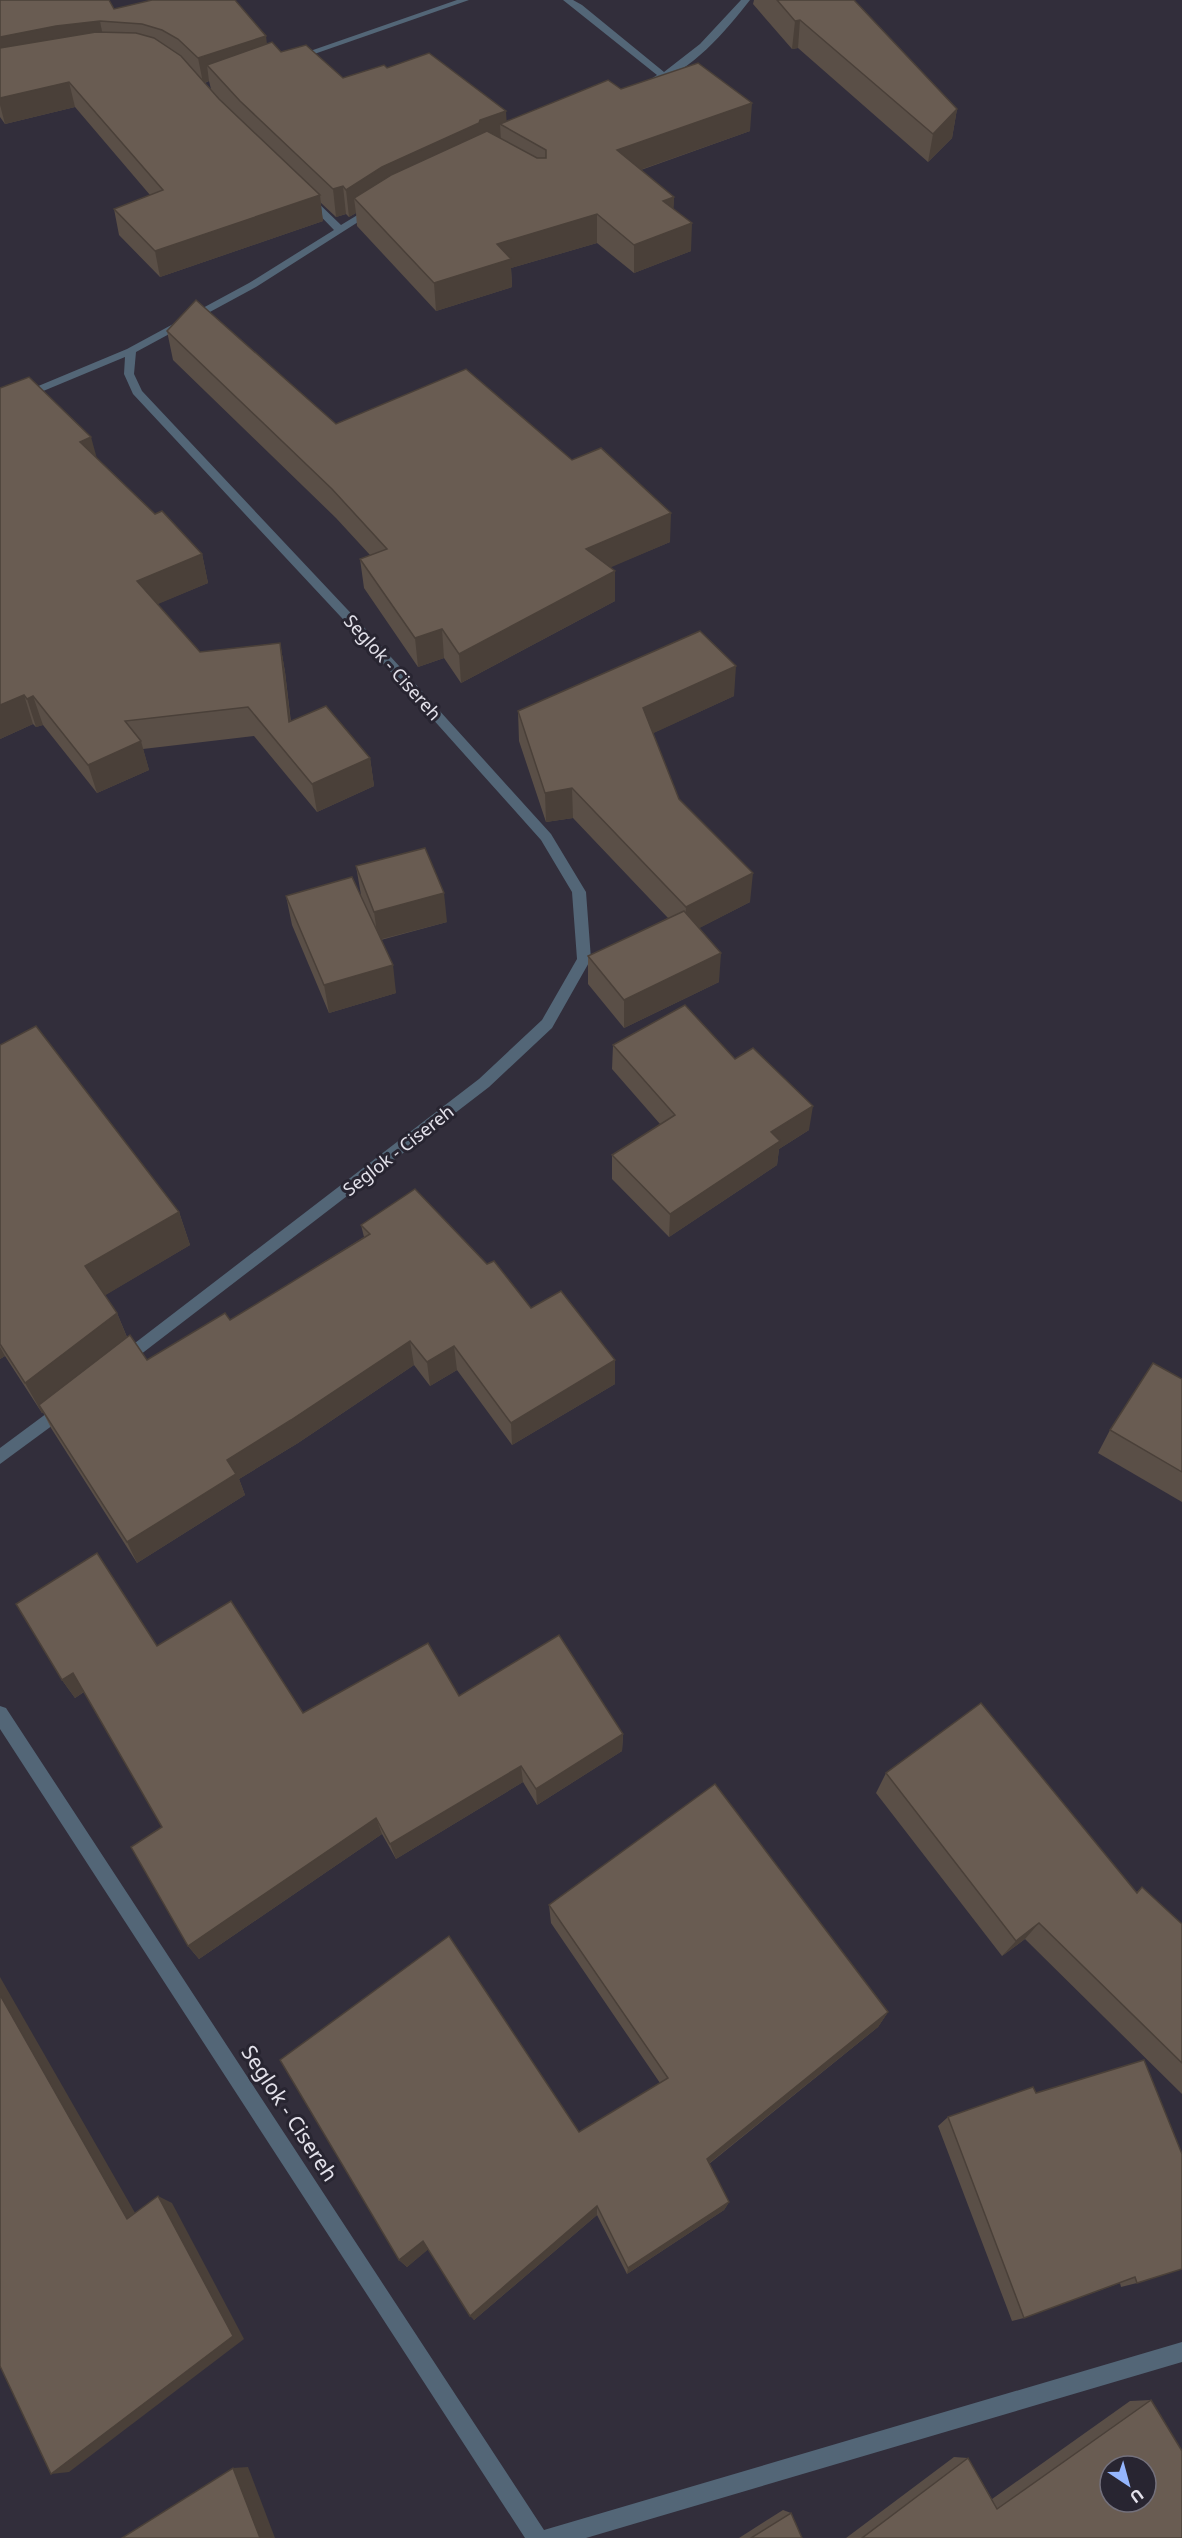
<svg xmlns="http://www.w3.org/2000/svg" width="1182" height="2538" font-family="'Noto Sans',sans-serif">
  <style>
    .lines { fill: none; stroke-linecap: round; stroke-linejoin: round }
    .minor { fill: #536677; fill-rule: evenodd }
    .wall { fill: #5a4f47; fill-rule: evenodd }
    .shaded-wall { fill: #4a4039 }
    .building { fill: #695c52; stroke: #4a4039; stroke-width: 1.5; fill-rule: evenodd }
    .labels { text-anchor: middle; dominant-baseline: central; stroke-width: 6; stroke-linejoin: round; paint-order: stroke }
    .street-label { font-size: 18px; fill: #e3e1ea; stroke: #282531 }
    .near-street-label { font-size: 21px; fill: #e3e1ea; stroke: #282531 }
  </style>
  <rect width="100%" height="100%" fill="#322e3b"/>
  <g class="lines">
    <g class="minor">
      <path d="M457 0H469L297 60 290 58Z"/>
      <path d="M563 0H573L582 5 664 72 700 44 741 0H750C725 32 692 71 652 84L648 81 657 75Z"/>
      <path d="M305 196H311L341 225 369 208 377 210 256 287 136 352 134 374 142 391 362 625 551 834 586 892 591 959 552 1028 489 1087 123 1368 118 1366 115 1361 118 1356 479 1079 542 1020 577 959 572 892 541 840 354 631 133 394 124 374 125 357 0 409V402L127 349 249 283 334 230 305 200Z"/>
      <path d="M62 1402 68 1404 70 1409 68 1414 0 1464V1448Z"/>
      <path d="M0 1706 6 1708 544 2530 1182 2342V2362L586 2538H525L0 1729Z"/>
    </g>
  </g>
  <g class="wall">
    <path d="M0 0 114 9 267 44 281 52 343 78 387 68 507 122 621 89 750 131 641 170 674 197 673 209 691 251 634 273 597 243 511 268 512 287 436 311 357 226 356 213 349 217 346 214 336 217 320 202 323 221 160 277 119 235 114 209 150 195 75 107 5 124 0 117ZM209 81 211 89 205 83Z"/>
    <path d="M754 0H854L957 109 952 138 928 162 798 48 792 49 753 4Z"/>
    <path d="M167 331 336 424 572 460 670 542 610 567 615 601 461 683 444 658 418 667 364 588 360 559 370 555 336 518 173 360Z"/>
    <path d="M97 458 155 514 202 554 208 583 157 604 200 652 280 643 285 672 291 722 370 758 374 786 317 812 254 736 143 749 149 770 97 793 43 725 36 727 33 724 0 739Z"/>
    <path d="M734 696 653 733 679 799 750 902 699 928 719 982 624 1028 588 984V956L668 918 573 818 546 822 519 741 518 711Z"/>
    <path d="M356 866 447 922 381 940 396 993 329 1013 292 925 286 896 361 895Z"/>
    <path d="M0 1045 179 1212 190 1245 105 1295 117 1313 127 1337 147 1360 230 1320 364 1237 361 1225 487 1264 531 1308 615 1360V1384L512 1445 457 1370 430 1386 414 1365 298 1443 239 1479 245 1495 137 1563 51 1428 43 1412 42 1413 5 1356 0 1359Z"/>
    <path d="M613 1045 735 1059 809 1130 779 1149 777 1165 669 1237 612 1179V1155L660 1124 612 1069Z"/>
    <path d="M1182 1379V1502L1098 1453 1110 1430Z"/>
    <path d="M157 1646 303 1713 459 1696 623 1734 622 1751 537 1805 523 1782 396 1859 382 1834 199 1959 188 1946 162 1827 84 1692 75 1698 62 1680Z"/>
    <path d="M886 1773 1137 1892 1142 1887 1182 1924V2094L1025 1939 1002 1956 876 1793Z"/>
    <path d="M549 1905 888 2012 878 2027 709 2164 729 2202 724 2210 627 2274 597 2215 474 2320 428 2249 407 2267 399 2260 579 2132 660 2083 551 1923Z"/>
    <path d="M1144 2060 1137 2283 1121 2287 1120 2283 1024 2318 1012 2321 938 2126 948 2117 1036 2093Z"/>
    <path d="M1151 2400 1182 2538H846L954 2457 968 2458 992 2499 1130 2401Z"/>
    <path d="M783 2510 791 2513 802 2538H739Z"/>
  </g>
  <g class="shaded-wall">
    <path d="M800 20 798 48 792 49 795 21Z"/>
    <path d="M100 21 105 47 0 64V37L56 26Z"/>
    <path d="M266 36 269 61 207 65 209 81 203 83 198 58Z"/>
    <path d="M69 82 75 107 5 124 0 105V98Z"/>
    <path d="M752 103 750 131 617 178V150Z"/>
    <path d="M957 109 952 138 928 162 933 134Z"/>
    <path d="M506 111 507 128 500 124 501 141 354 198 356 213 349 217 346 190 382 167 480 120Z"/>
    <path d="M343 186 346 214 336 217 333 189Z"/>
    <path d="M320 195 323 221 160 277 155 251Z"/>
    <path d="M674 197 673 225 663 201Z"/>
    <path d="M597 214V243L511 268 512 287 436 311 434 283 497 244Z"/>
    <path d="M692 223 691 251 634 273V245Z"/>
    <path d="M91 437 99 466 80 442Z"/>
    <path d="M671 513 670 542 586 578V549Z"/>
    <path d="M202 554 208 583 144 610 137 581Z"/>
    <path d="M615 571V601L461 683 459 654Z"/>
    <path d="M442 629 444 658 418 667 415 638Z"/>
    <path d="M280 643 285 672 294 751 289 722Z"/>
    <path d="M736 666 734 696 643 738V708Z"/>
    <path d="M24 695 33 724 0 739V705Z"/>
    <path d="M33 696 43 725 36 727 27 699Z"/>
    <path d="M141 741 149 770 97 793 88 765Z"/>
    <path d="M370 758 374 786 317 812 312 784Z"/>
    <path d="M572 788 573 818 546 822 545 793Z"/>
    <path d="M753 873 750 902 684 936 686 907Z"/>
    <path d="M444 893 447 922 378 940 374 912Z"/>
    <path d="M721 953 719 982 624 1028V1000Z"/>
    <path d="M393 965 396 993 329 1013 324 985Z"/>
    <path d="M813 1106 809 1130 779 1149 777 1165 669 1237 670 1214 771 1132Z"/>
    <path d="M179 1212 190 1245 99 1299 85 1266Z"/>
    <path d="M117 1313 130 1345 39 1405 43 1412 42 1413 25 1383Z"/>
    <path d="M410 1341 414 1365 298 1443 239 1479 245 1495 137 1563 127 1542 227 1460Z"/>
    <path d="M454 1346 457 1370 430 1386 427 1362Z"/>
    <path d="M0 1347 5 1356 0 1359Z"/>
    <path d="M615 1360V1384L512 1445 511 1423Z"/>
    <path d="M73 1673 85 1691 75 1698 62 1680Z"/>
    <path d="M623 1734 622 1751 537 1805 536 1789Z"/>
    <path d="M521 1766 523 1782 396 1859 390 1844Z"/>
    <path d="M376 1818 382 1834 199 1959 188 1946Z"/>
    <path d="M1039 1923 1025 1939 1002 1956 1016 1941Z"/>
    <path d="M0 1977 142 2225 127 2219 0 1995Z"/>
    <path d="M888 2012 878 2027 702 2169 707 2159Z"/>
    <path d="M158 2196 172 2203 244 2339 69 2472 51 2474Z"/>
    <path d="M729 2202 724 2210 627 2274 628 2268Z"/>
    <path d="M597 2206V2215L474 2320 470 2316Z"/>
    <path d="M423 2241 430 2248 407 2267 399 2260Z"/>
    <path d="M248 2467 275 2538H260L233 2468Z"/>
  </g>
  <g class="building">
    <path d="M0 0H109L114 9 152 0H235L266 36 198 58 178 39 162 30 142 24 100 21 56 26 0 37Z"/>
    <path d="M777 0H854L957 109 933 134 800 20 795 21Z"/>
    <path d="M96 32 136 33 154 38 181 56 219 99 320 195 155 251 114 209 163 190 69 82 0 98V48Z"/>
    <path d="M272 42 281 52 306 45 343 78 384 65 387 68 429 53 506 111 480 120 479 123 382 167 346 190 343 186 333 189 240 101 207 65Z"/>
    <path d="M698 63 752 103 617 150 674 197 663 201 692 223 634 245 597 214 497 244 511 259 434 283 354 198 391 175 487 131 537 158H546V150L500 124 608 80 621 89Z"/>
    <path d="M196 300 336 424 466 369 572 460 601 448 671 513 586 549 615 571 459 654 442 629 415 638 360 559 387 549 332 489 167 331Z"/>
    <path d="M29 377 91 437 80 442 155 514 162 511 202 554 137 581 200 652 280 643 289 722 326 706 370 758 312 784 248 707 125 721 141 741 88 765 33 696 27 699 24 695 0 705V388Z"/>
    <path d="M700 631 736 666 643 708 679 799 753 873 686 907 572 788 545 793 518 711Z"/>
    <path d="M425 848 444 893 374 912 356 866Z"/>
    <path d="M352 877 393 965 324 985 286 896Z"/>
    <path d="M684 911 721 953 624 1000 588 956Z"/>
    <path d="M685 1005 735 1059 753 1048 813 1106 771 1132 780 1141 670 1214 612 1155 675 1115 613 1045Z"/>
    <path d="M36 1026 179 1212 85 1266 117 1313 25 1383 0 1344V1045Z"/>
    <path d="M415 1189 487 1264 494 1261 531 1308 561 1291 615 1360 511 1423 454 1346 427 1362 410 1341 291 1420 227 1460 236 1474 127 1542 39 1405 130 1335 147 1360 225 1313 230 1320 370 1234 361 1225Z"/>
    <path d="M1153 1363 1182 1379V1472L1110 1430Z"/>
    <path d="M97 1553 157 1646 231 1601 303 1713 428 1643 459 1696 559 1635 623 1734 536 1789 521 1766 390 1844 376 1818 188 1946 131 1847 162 1827 73 1673 62 1680 16 1604Z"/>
    <path d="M981 1703 1137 1893 1142 1887 1182 1924V2063L1039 1923 1016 1941 886 1773Z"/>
    <path d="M715 1784 888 2012 707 2159 729 2202 628 2268 597 2206 470 2316 423 2241 399 2260 280 2060 449 1936 579 2132 668 2078 549 1905Z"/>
    <path d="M0 1995 127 2219 158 2196 233 2336 51 2474 0 2366Z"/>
    <path d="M1144 2060 1182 2154V2269L1137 2283 1135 2277 1024 2318 948 2117 1033 2087 1036 2093Z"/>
    <path d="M1151 2400 1182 2451V2538H862L968 2458 997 2509ZM1110 2466H1146V2502H1110Z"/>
    <path d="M233 2468 260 2538H122Z"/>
    <path d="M791 2513 802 2538H751Z"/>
  </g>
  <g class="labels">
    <g class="street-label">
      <text transform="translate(393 667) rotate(48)">Seglok - Cisereh</text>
      <text transform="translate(398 1150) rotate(-38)">Seglok - Cisereh</text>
    </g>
    <g class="near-street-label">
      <text transform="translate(290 2113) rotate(57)">Seglok - Cisereh</text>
    </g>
  </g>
  <g transform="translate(1128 2484) rotate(144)"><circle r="28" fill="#282531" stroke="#73707b" stroke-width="1.5"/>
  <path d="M0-4.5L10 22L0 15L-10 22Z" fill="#95b6fd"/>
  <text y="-9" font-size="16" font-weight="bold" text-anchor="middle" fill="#e3e1ea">U</text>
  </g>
</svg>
